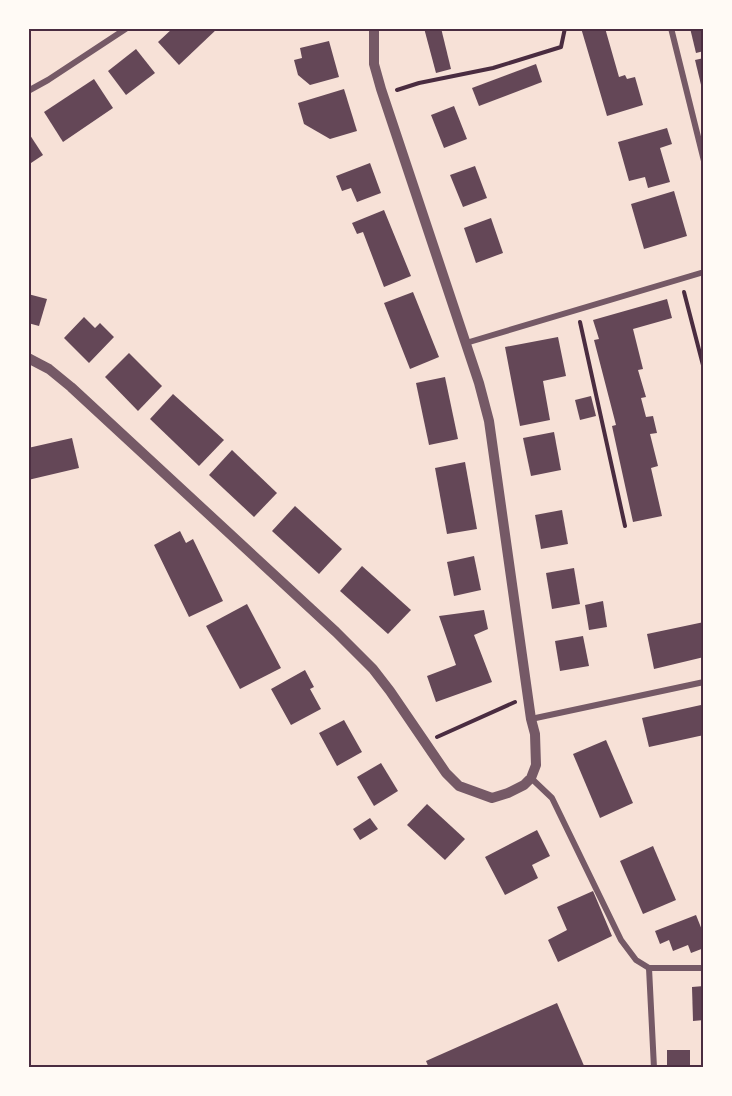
<svg xmlns="http://www.w3.org/2000/svg" width="732" height="1096" font-family="'Alegreya Sans',sans-serif">
  <style>
    .building { fill: #644757 }
    .lines { fill: none; stroke-linecap: round; stroke-linejoin: round }
    .path { stroke: #4a2c40; stroke-width: 4 }
    .minor { stroke: #755966; stroke-width: 6 }
    .tertiary { stroke: #755966; stroke-width: 10 }
    .neatline { fill: none; stroke: #4a2c40; stroke-width: 2 }
  </style>
  <rect width="100%" height="100%" fill="#f7e1d7"/>
  <g class="building">
    <path d="M173 28H218L179 65 158 42Z"/>
    <path d="M424 28H441L451 69 436 73Z"/>
    <path d="M581 28H605L619 77 625 75 627 79 635 77 643 105 607 116Z"/>
    <path d="M690 28H704V51L696 53Z"/>
    <path d="M329 41 339 77 310 85 298 75 294 60 302 58 300 48Z"/>
    <path d="M136 49 155 73 126 95 108 71Z"/>
    <path d="M704 58V93H703L695 60Z"/>
    <path d="M536 64 542 82 479 106 472 88Z"/>
    <path d="M94 79 113 108 63 142 44 112Z"/>
    <path d="M344 89 357 131 330 139 304 124 298 103Z"/>
    <path d="M454 106 467 139 444 148 431 115Z"/>
    <path d="M667 128 672 144 660 148 670 182 648 188 645 177 629 181 618 142Z"/>
    <path d="M28 132 43 155 28 165Z"/>
    <path d="M370 163 381 193 357 202 351 188 342 191 336 176Z"/>
    <path d="M475 166 487 198 463 207 450 175Z"/>
    <path d="M674 191 687 236 644 249 631 204Z"/>
    <path d="M384 210 411 276 384 287 363 232 357 234 352 223Z"/>
    <path d="M491 218 503 253 476 263 464 228Z"/>
    <path d="M413 292 439 357 410 369 384 303Z"/>
    <path d="M28 294 47 299 39 326 28 323Z"/>
    <path d="M667 299 672 318 633 329 643 369 638 370 646 397 641 398 646 417 653 416 657 433 650 434 658 466 651 468 662 516 633 522 612 426 616 425 594 340 599 339 593 320Z"/>
    <path d="M84 317 95 328 100 323 114 337 89 363 64 338Z"/>
    <path d="M558 337 566 376 543 381 550 420 520 426 505 347Z"/>
    <path d="M129 353 162 386 138 411 105 377Z"/>
    <path d="M445 377 458 439 429 445 416 383Z"/>
    <path d="M173 394 224 440 199 466 150 419Z"/>
    <path d="M591 396 596 416 580 420 575 400Z"/>
    <path d="M554 432 561 470 531 476 523 438Z"/>
    <path d="M72 438 79 468 28 480V448Z"/>
    <path d="M232 450 277 493 254 517 209 475Z"/>
    <path d="M465 462 477 529 447 534 435 468Z"/>
    <path d="M295 506 342 549 319 574 272 531Z"/>
    <path d="M562 510 568 544 541 549 535 515Z"/>
    <path d="M180 531 186 543 193 539 223 601 189 617 154 545Z"/>
    <path d="M474 556 481 590 454 596 447 562Z"/>
    <path d="M362 566 411 610 388 634 340 591Z"/>
    <path d="M574 568 580 604 552 609 546 573Z"/>
    <path d="M603 601 607 627 589 630 585 605Z"/>
    <path d="M247 604 281 668 240 689 206 626Z"/>
    <path d="M484 610 488 629 474 635 492 682 436 702 427 676 456 665 439 616Z"/>
    <path d="M704 622V657L654 669 647 634Z"/>
    <path d="M583 636 589 666 560 671 555 641Z"/>
    <path d="M305 670 314 687 310 689 321 709 291 725 271 689Z"/>
    <path d="M701 705 704 717V735L649 747 642 718Z"/>
    <path d="M344 720 362 752 337 766 319 733Z"/>
    <path d="M606 740 633 803 600 818 573 754Z"/>
    <path d="M381 763 398 791 374 806 357 777Z"/>
    <path d="M427 804 465 839 445 860 407 825Z"/>
    <path d="M370 818 378 829 360 840 353 829Z"/>
    <path d="M537 830 550 856 532 865 538 878 505 895 485 857Z"/>
    <path d="M653 846 676 900 643 914 620 861Z"/>
    <path d="M593 891 612 936 558 962 548 940 567 930 557 907Z"/>
    <path d="M696 915 704 935V948L691 953 688 945 673 951 669 940 660 944 655 931Z"/>
    <path d="M704 986V1020L693 1021 692 987Z"/>
    <path d="M557 1003 585 1068H429L426 1061Z"/>
    <rect x="667" y="1050" width="23" height="18"/>
  </g>
  <g class="lines">
    <g class="path">
      <path d="M397 90 419 83 493 68 561 47 565 28"/>
      <path d="M684 292 704 369"/>
      <path d="M580 322 625 526"/>
      <path d="M437 737 515 702"/>
    </g>
    <g class="minor">
      <path d="M671 28 704 161"/>
      <path d="M28 91 48 80 127 28"/>
      <path d="M466 343 704 272"/>
      <path d="M531 719 704 682"/>
      <path d="M531 778 552 798 621 940 636 960 649 968 654 1068"/>
      <path d="M649 968H704"/>
    </g>
    <path class="tertiary" d="M28 358 49 369 71 387 336 632 373 669 390 691 446 773 459 786 492 798 508 793 524 785 531 778 536 765 535 734 531 719 489 421 479 383 381 89 374 64V28"/>
  </g>
  <rect width="732" height="1096" fill="none" stroke="#fffaf5" stroke-width="60"/>
  <rect x="30" y="30" width="672" height="1036" class="neatline"/>
</svg>
